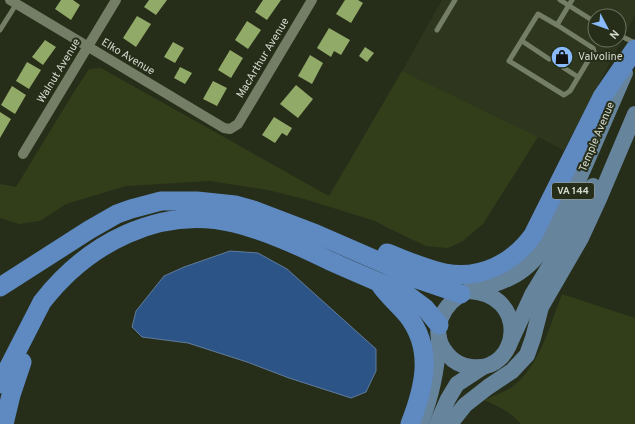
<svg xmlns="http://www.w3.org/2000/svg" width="635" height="424" font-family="Overpass,sans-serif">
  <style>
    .built { fill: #2e371e; fill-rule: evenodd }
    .green { fill: #323e1a }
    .water { fill: #2d5486; stroke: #5f7c9c }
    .building { fill: #92aa68 }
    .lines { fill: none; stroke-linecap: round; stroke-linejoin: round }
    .lane { stroke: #747d66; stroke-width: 5 }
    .street { stroke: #747d66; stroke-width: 10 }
    .primary { stroke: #67849d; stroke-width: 16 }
    .highway { stroke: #5e89c1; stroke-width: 19 }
    .labels { text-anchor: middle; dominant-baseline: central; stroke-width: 4; stroke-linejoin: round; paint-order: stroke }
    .shield { fill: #262d19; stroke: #a0a698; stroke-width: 1 }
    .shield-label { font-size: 10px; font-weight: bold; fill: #d5dace }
    .street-label { font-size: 11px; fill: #d5dace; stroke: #262d19 }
    .poi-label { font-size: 11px; fill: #d5dace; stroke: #262d19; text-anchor: start }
  </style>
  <rect width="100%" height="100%" fill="#262d19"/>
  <path class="built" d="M442 0H635V15L564 150 402 71ZM595 16H619V40H595Z"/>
  <g class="green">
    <path d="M101 68 329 196 402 71 538 137 483 224 463 241 448 248 426 246 392 230 375 221 304 199 268 190 210 181 126 186 66 204 40 221 19 224 0 218V184L16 187 72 95 89 69Z"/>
    <path d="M562 294 635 318V424H521C511 412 499 407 484 400 493 396 504 392 512 387 540 366 550 325 562 294Z"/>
  </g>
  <path class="water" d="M230 251 258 253 287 269 376 349V371L366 392 351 398 289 378 247 362 188 343 142 337 132 327 136 311 164 276 184 267Z"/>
  <g class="building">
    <path d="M61 0H73L80 5 71 20 55 9Z"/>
    <path d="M149 0H167L156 15 144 7Z"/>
    <path d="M263 0H281L267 20 255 12Z"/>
    <path d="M345 0H358L363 3 351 23 336 14Z"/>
    <path d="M137 16 151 24 136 47 123 38Z"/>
    <path d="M247 21 261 30 248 49 235 40Z"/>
    <path d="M329 28 350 40 341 55 334 51 331 57 317 48Z"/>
    <path d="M45 40 56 47 43 65 32 57Z"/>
    <path d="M173 42 184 48 175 63 164 57Z"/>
    <path d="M365 47 374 53 367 62 359 56Z"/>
    <path d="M230 50 243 58 231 78 218 70Z"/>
    <path d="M310 55 323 63 312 84 298 76Z"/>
    <path d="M27 62 41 70 29 89 16 81Z"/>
    <path d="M180 67 192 73 185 84 174 78Z"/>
    <path d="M213 81 227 88 217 106 203 99Z"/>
    <path d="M296 85 313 99 298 118 280 104Z"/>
    <path d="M12 86 26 95 15 114 1 105Z"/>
    <path d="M0 112 11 119 0 138Z"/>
    <path d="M274 117 292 128 287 136 282 133 275 143 262 135Z"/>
  </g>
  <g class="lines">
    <g class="lane">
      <path d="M560 0 595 22"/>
      <path d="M557 25 593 48 594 51 570 91 564 95 509 61 538 14 557 25 572 0"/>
      <path d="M0 30 17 3"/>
      <path d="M437 30 455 0"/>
      <path d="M619 35 635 43"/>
      <path d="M522 41 549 59"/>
      <path d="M564 68 578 77"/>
    </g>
    <g class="street">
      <path d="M10 0 224 128 230 129 238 124 312 0"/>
      <path d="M23 154 116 0"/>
    </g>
    <g class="primary">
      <path d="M468 291C487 286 508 282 524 269 544 254 555 228 566 207 587 163 605 118 625 73"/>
      <path d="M468 291C530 293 521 373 471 367 462 366 454 362 448 355 427 332 443 302 468 291Z"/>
      <path d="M508 347 532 295 567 237 593 186"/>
      <path d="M420 424C432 397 437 368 439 338"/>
      <path d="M437 424 448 399 457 384 483 367"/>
      <path d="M450 424 465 405 488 387 512 371 527 355 533 338 541 307 581 238 599 199 635 114"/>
    </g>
    <g class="highway">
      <path d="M387 253C406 260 425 269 445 273 480 280 513 263 533 235L602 97 635 49"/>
      <path d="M381 286C389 297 399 305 408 316 434 350 424 388 410 424"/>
      <path d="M0 287 89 230 117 214 131 209 161 201H197L235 205 253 210 316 234 385 264 411 277 461 294"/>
      <path d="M0 384 42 302C87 244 159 205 234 223 267 231 299 246 330 261 355 272 380 283 405 293L425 308 439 325"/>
      <path d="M4 424 11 395 22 362"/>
    </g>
  </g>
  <defs>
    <g id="shop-disc" transform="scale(1.15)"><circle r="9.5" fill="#89bafc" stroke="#262d19"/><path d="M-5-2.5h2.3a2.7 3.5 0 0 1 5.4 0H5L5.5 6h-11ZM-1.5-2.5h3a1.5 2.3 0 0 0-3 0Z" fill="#111"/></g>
  </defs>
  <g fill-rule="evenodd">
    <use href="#shop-disc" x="562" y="57"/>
  </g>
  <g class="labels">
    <rect class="shield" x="552" y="183" width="42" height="16" rx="3"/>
    <g class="shield-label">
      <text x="573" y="191">VA 144</text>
    </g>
    <g class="street-label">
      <text transform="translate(128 57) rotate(31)">Elko Avenue</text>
      <text transform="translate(263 58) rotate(-59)">MacArthur Avenue</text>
      <text transform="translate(59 71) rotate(-59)">Walnut Avenue</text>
      <text transform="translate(597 137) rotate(-67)">Temple Avenue</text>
    </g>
    <g class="poi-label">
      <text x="578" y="57">Valvoline</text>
    </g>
  </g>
  <g transform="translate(607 28) rotate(131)"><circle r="19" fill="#262d19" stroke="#6c7261"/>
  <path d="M0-3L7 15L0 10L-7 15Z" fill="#89bafc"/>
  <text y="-6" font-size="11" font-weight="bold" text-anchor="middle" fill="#d5dace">N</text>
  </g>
</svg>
